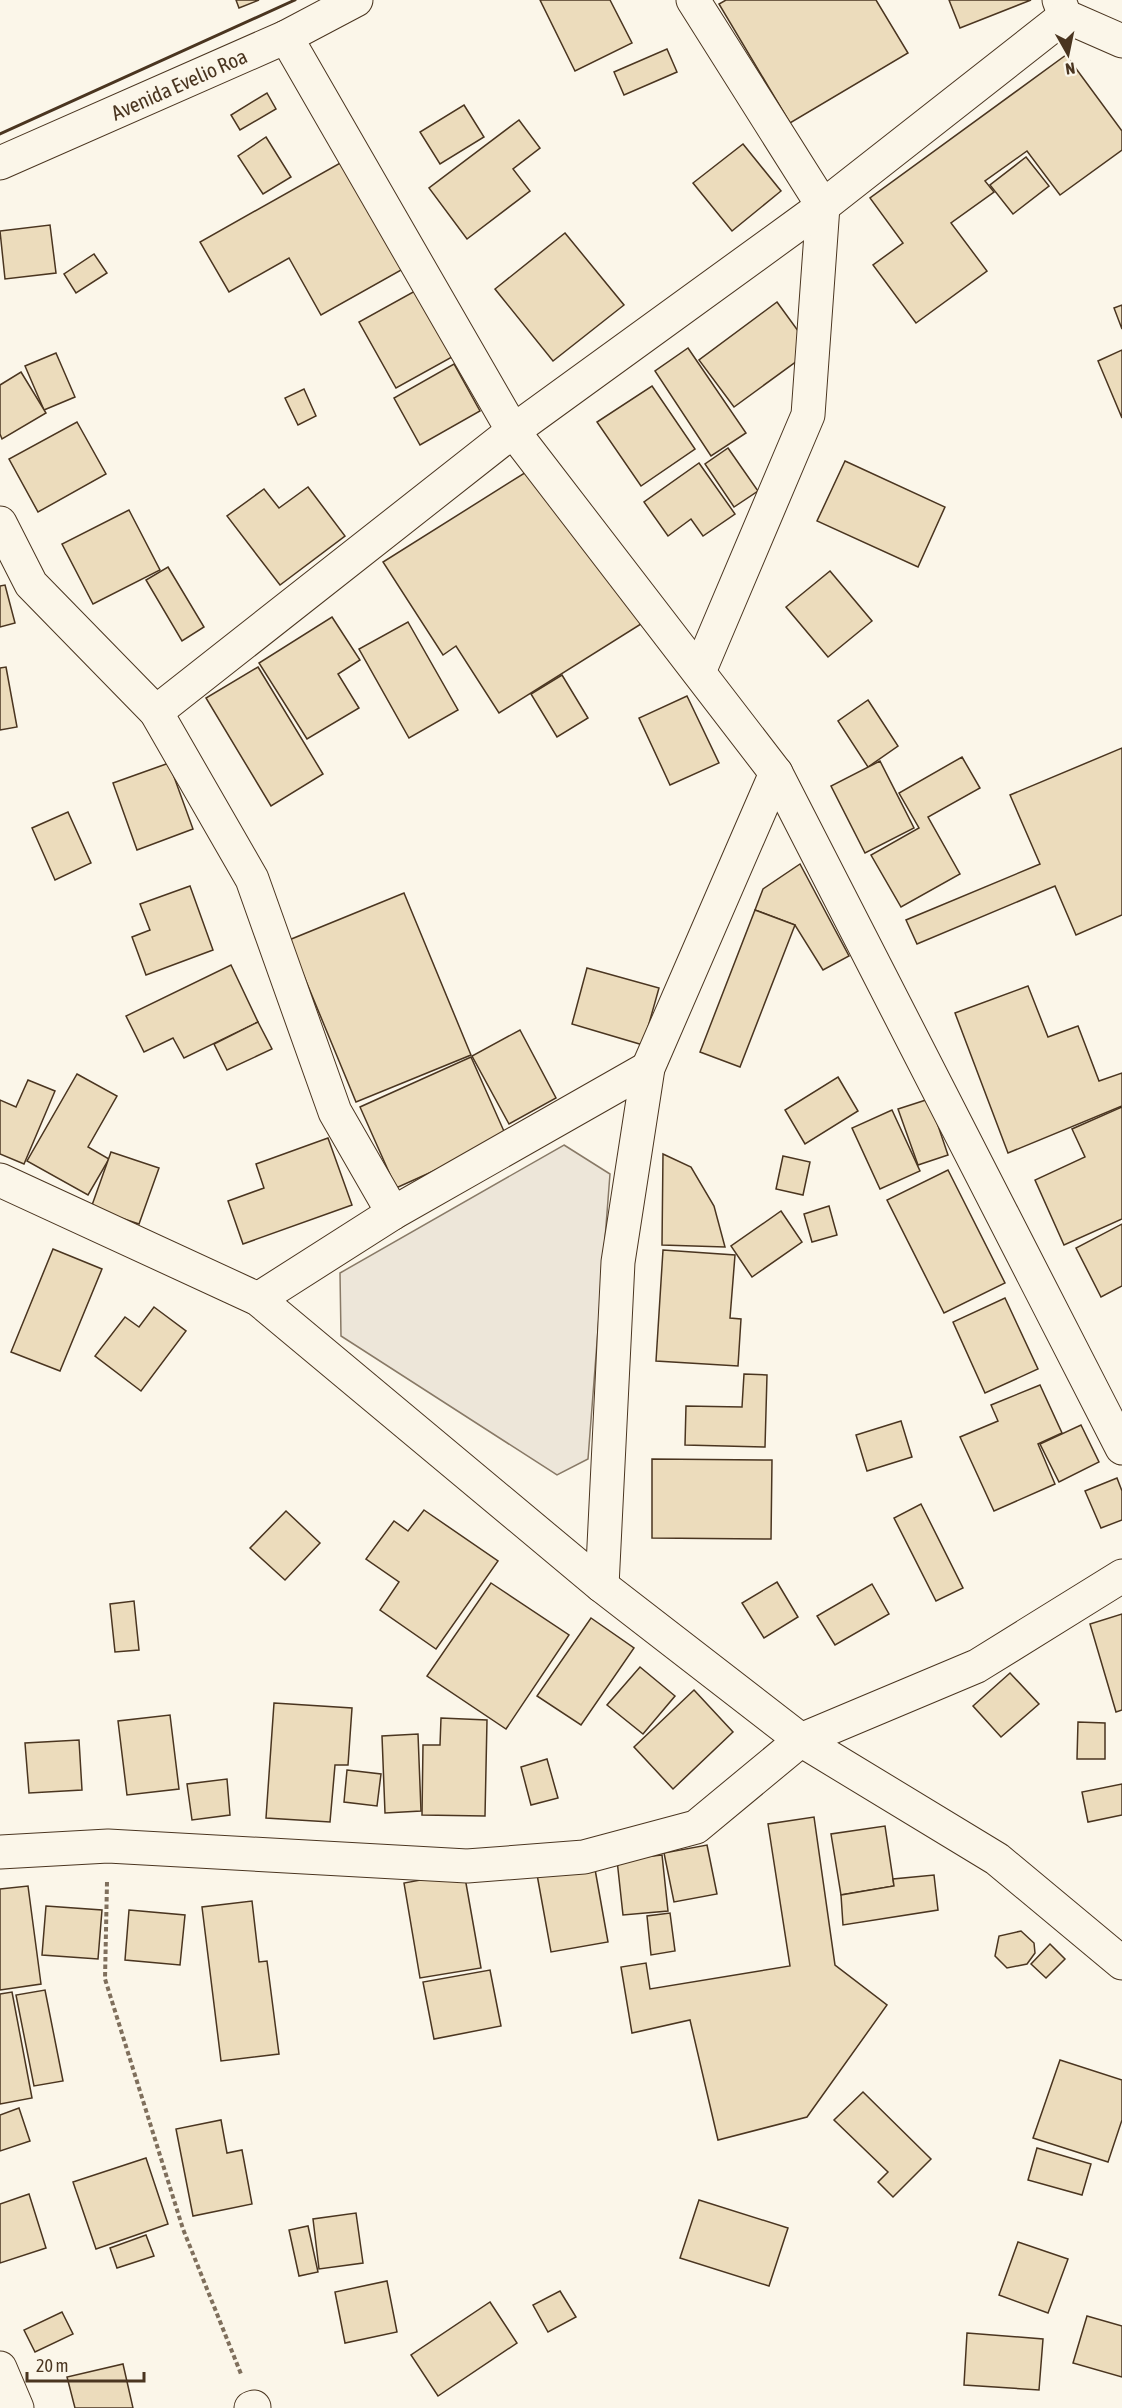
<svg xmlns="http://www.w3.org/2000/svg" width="1122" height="2408" font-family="'Asap Condensed',sans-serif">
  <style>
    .green { fill: #ede6d9; stroke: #887966; stroke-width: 1.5 }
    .building { fill: #ecdcbc; stroke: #4a3520; stroke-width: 1.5 }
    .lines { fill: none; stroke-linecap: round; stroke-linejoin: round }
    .minor-casing { stroke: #4a3520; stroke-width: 35 }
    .path { stroke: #7f6f5c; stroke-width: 4; stroke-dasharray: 4.5 3; stroke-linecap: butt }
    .minor { stroke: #fbf6e9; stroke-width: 33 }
    .wall { stroke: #4a3520; stroke-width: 3 }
    .labels { text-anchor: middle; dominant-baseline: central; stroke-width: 4.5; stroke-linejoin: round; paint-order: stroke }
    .street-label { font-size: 21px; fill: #4a3520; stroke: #fbf6e9 }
  </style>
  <rect width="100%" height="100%" fill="#fbf6e9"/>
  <path class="green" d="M564 1145 610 1174 588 1459 557 1475 341 1336 340 1273Z"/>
  <g class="building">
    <path d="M236 0H259L239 8Z"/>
    <path d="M540 0H610L632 43 575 71Z"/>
    <path d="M726 0H876L908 53 790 123 719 4Z"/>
    <path d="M949 0H1031L960 28Z"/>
    <path d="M667 49 677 72 624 95 614 72Z"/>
    <path d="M1066 55 1122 131V150L1060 195 1027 151 985 181 994 192 951 223 987 271 916 323 873 265 903 243 870 198Z"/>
    <path d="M267 93 276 109 240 130 231 115Z"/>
    <path d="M464 105 484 137 440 164 420 132Z"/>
    <path d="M519 120 540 148 513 169 530 191 467 239 429 188Z"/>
    <path d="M266 137 291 177 263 194 238 156Z"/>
    <path d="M743 144 781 191 732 231 693 183Z"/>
    <path d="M1026 157 1049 186 1013 214 990 185Z"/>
    <path d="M342 162 403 269 321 315 289 258 229 292 200 242Z"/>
    <path d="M50 225 56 273 5 279 0 231Z"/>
    <path d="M565 233 624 305 553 361 495 289Z"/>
    <path d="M94 254 107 273 76 293 64 274Z"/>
    <path d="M415 291 452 357 396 388 359 322Z"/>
    <path d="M777 302 812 350 734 407 699 360Z"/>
    <path d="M1122 305V329L1114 308Z"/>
    <path d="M688 348 746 433 711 456 655 371Z"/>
    <path d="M1122 350V418L1098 361Z"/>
    <path d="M56 353 75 397 44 410 25 366Z"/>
    <path d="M454 364 480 411 420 445 394 398Z"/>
    <path d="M21 372 46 413 2 439 0 434V385Z"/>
    <path d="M652 386 695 449 641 486 597 422Z"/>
    <path d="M304 389 316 416 298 425 285 398Z"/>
    <path d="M77 422 106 474 38 512 9 459Z"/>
    <path d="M728 448 758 491 734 507 705 464Z"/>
    <path d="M845 461 945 507 918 567 817 521Z"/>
    <path d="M699 463 735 514 703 536 691 519 668 536 644 502Z"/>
    <path d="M539 464 641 624 499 713 456 646 443 655 383 562Z"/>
    <path d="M308 487 345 536 280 585 227 516 264 489 279 508Z"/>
    <path d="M129 510 160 570 93 604 62 544Z"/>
    <path d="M168 567 204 627 182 641 146 580Z"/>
    <path d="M830 571 872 621 828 657 786 607Z"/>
    <path d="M5 585 15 623 0 627V586Z"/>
    <path d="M332 617 360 660 338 674 359 708 307 739 259 663Z"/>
    <path d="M408 622 458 710 409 738 359 649Z"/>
    <path d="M6 667 17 727 0 730V668Z"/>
    <path d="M258 667 323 774 271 806 206 698Z"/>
    <path d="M562 675 588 718 557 737 531 694Z"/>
    <path d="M687 696 719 763 670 785 639 718Z"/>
    <path d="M868 700 898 746 868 767 838 721Z"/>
    <path d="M1122 748V915L1076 935 1055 886 917 944 906 920 1040 864 1010 795Z"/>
    <path d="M962 757 980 788 928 817 960 874 901 907 871 855 919 828 899 793Z"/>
    <path d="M880 761 914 828 865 853 831 786Z"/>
    <path d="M169 763 193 829 137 850 113 783Z"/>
    <path d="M68 812 91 863 55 880 32 828Z"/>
    <path d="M800 864 849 956 823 970 795 925 755 910 763 889Z"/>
    <path d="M190 886 213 950 146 975 132 937 150 930 140 904Z"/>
    <path d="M404 893 471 1055 356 1102 289 940Z"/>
    <path d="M755 910 795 925 740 1067 700 1052Z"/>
    <path d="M231 965 258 1022 184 1058 173 1038 144 1052 126 1016Z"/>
    <path d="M587 968 659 988 643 1045 572 1024Z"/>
    <path d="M1028 986 1048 1037 1078 1026 1099 1081 1122 1073V1106L1008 1153 955 1013Z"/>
    <path d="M258 1022 272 1049 227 1070 214 1044Z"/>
    <path d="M520 1030 556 1098 509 1124 472 1056Z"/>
    <path d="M471 1057 507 1138 396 1188 360 1107Z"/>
    <path d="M77 1074 117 1096 88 1147 109 1159 88 1195 27 1161Z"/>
    <path d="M838 1077 858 1111 805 1144 785 1110Z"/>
    <path d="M28 1080 55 1091 24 1164 0 1154V1100L16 1107Z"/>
    <path d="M929 1099 948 1155 918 1165 898 1109Z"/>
    <path d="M1122 1107V1219L1064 1245 1035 1180 1085 1157 1072 1129Z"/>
    <path d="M892 1110 920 1171 880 1189 852 1128Z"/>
    <path d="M328 1138 352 1205 243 1244 228 1201 264 1188 256 1164Z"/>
    <path d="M111 1152 159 1168 139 1224 91 1208Z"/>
    <path d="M663 1154 691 1167 714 1206 725 1247 662 1245Z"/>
    <path d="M783 1156 810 1162 803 1195 776 1189Z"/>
    <path d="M948 1170 1005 1283 944 1313 887 1200Z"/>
    <path d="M829 1206 837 1235 812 1242 804 1214Z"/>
    <path d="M781 1211 802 1242 752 1277 731 1246Z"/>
    <path d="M1122 1224V1286L1101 1297 1076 1248Z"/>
    <path d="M53 1249 102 1269 60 1371 11 1352Z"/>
    <path d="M663 1250 735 1255 730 1318 741 1319 738 1366 656 1361Z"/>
    <path d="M1005 1298 1038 1369 985 1393 953 1322Z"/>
    <path d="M154 1307 186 1331 141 1391 95 1356 125 1317 139 1327Z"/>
    <path d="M744 1374 767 1375 765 1447 685 1445 686 1406 742 1407Z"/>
    <path d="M1040 1385 1062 1433 1038 1444 1055 1484 994 1511 960 1437 998 1421 991 1405Z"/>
    <path d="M901 1421 912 1457 867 1471 856 1435Z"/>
    <path d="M1081 1425 1099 1462 1059 1482 1040 1444Z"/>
    <path d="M652 1459 772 1460 771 1539 652 1538Z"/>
    <path d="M1117 1478 1122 1491V1520L1101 1528 1085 1491Z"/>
    <path d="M921 1504 963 1588 936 1601 894 1518Z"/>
    <path d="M424 1510 498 1561 436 1649 380 1610 399 1582 366 1559 394 1521 408 1531Z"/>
    <path d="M286 1511 320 1543 285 1580 250 1548Z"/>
    <path d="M777 1582 798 1617 764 1638 742 1603Z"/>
    <path d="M491 1583 569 1635 506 1729 427 1676Z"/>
    <path d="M872 1584 889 1614 835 1645 817 1616Z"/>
    <path d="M134 1601 139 1650 115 1652 110 1604Z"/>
    <path d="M1122 1614V1710L1116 1712 1090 1624Z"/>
    <path d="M591 1618 634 1648 581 1725 537 1696Z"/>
    <path d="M640 1667 675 1696 643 1734 607 1705Z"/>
    <path d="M1010 1673 1039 1704 1001 1737 973 1706Z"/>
    <path d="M694 1690 733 1732 673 1789 634 1747Z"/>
    <path d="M274 1703 352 1708 348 1765H335L330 1822 266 1818Z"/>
    <path d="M170 1715 179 1789 127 1795 118 1721Z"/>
    <path d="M441 1718 487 1720 485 1816 422 1815 423 1745H440Z"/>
    <path d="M1078 1722 1105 1723V1759H1077Z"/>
    <path d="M418 1734 421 1811 385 1813 382 1736Z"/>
    <path d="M79 1740 82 1790 29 1793 25 1743Z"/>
    <path d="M547 1759 558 1798 531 1805 521 1767Z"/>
    <path d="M347 1770 381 1774 377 1806 344 1802Z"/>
    <path d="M227 1779 230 1815 192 1820 187 1784Z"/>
    <path d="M1122 1784V1815L1088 1822 1082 1792Z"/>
    <path d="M814 1817 835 1965 887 2005 807 2117 718 2140 690 2020 632 2033 621 1967 646 1963 650 1989 790 1966 768 1824Z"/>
    <path d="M885 1826 894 1886 841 1895 831 1834Z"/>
    <path d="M707 1845 717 1894 674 1902 664 1853Z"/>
    <path d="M662 1855 668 1911 623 1915 617 1860Z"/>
    <path d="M593 1858 608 1942 551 1952 536 1869Z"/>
    <path d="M464 1872 481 1968 420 1978 404 1883Z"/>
    <path d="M934 1875 938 1910 843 1925 841 1895 894 1886 893 1879Z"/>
    <path d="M28 1886 41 1984 0 1990V1889Z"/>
    <path d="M252 1901 259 1962 267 1961 279 2054 221 2061 202 1907Z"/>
    <path d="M46 1906 102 1910 98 1959 42 1955Z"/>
    <path d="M129 1910 185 1915 180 1965 125 1960Z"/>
    <path d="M670 1913 675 1951 651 1955 647 1916Z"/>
    <path d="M1021 1931 1034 1943 1035 1953 1027 1964 1007 1968 995 1956 999 1936Z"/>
    <path d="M1050 1944 1065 1959 1046 1978 1031 1964Z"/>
    <path d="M490 1970 501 2026 434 2039 423 1982Z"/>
    <path d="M45 1990 63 2081 34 2086 16 1995Z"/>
    <path d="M12 1992 32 2098 0 2104V1994Z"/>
    <path d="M1060 2060 1122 2080V2120L1108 2162 1033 2138Z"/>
    <path d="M863 2092 931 2159 893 2197 878 2182 888 2172 834 2120Z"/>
    <path d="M19 2108 30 2141 0 2151V2115Z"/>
    <path d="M221 2120 227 2153 242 2150 252 2204 193 2216 176 2129Z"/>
    <path d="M1037 2148 1091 2164 1082 2195 1028 2180Z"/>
    <path d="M146 2158 168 2224 96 2249 73 2182Z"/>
    <path d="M29 2194 46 2248 0 2263V2204Z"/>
    <path d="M699 2200 788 2228 769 2286 680 2258Z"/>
    <path d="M356 2213 363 2263 319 2269 313 2219Z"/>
    <path d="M308 2226 318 2272 299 2276 289 2230Z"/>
    <path d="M146 2235 154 2256 117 2268 110 2248Z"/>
    <path d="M1018 2242 1068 2259 1048 2313 999 2295Z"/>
    <path d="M387 2281 397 2332 345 2343 335 2292Z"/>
    <path d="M560 2291 576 2317 548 2332 533 2305Z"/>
    <path d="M490 2302 517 2343 438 2396 411 2355Z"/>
    <path d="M62 2312 73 2334 35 2352 24 2330Z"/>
    <path d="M1087 2316 1122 2326V2377L1073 2363Z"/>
    <path d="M967 2333 1043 2339 1039 2390 964 2385Z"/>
    <path d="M123 2364 133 2408H75L67 2377Z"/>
  </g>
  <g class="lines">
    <g class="minor-casing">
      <g id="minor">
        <path d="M693 0 823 206 808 415 699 672"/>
        <path d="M1059 0 1065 16 1122 41"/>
        <path d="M286 37 513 431 776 773 1122 1448"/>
        <path d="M0 163 286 37 356 0"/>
        <path d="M0 523 31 584 156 712 252 879 335 1112 393 1213"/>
        <path d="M156 712 513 431 823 206 1065 16"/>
        <path d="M0 1180 258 1299 602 1586 801 1740 997 1859 1122 1963"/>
        <path d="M258 1299 393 1213 648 1068"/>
        <path d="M602 1586 618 1262 648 1068 776 773"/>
        <path d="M0 1852 108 1846 467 1866 584 1857 696 1827 801 1740 977 1666 1122 1576"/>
        <path d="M0 2368 17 2408"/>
        <path d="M251 2408 254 2407"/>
      </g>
    </g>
    <path class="path" d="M107 1882 105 1979 183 2229 241 2374"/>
    <use href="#minor" class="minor"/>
    <path class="wall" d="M0 134 295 0"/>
  </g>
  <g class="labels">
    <g class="street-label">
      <text transform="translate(179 84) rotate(-24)">Avenida Evelio Roa</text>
    </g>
  </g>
  <g transform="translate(1068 54) rotate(171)" stroke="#fbf6e9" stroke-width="4.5" paint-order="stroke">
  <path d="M0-4.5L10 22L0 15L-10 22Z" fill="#4a3520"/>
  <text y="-9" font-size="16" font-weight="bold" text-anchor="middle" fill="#4a3520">N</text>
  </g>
  <path d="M27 2372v9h117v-9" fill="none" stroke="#4a3520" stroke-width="3"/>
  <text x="36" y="2372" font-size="18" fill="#4a3520" stroke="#fbf6e9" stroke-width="4.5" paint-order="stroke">20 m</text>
</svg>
